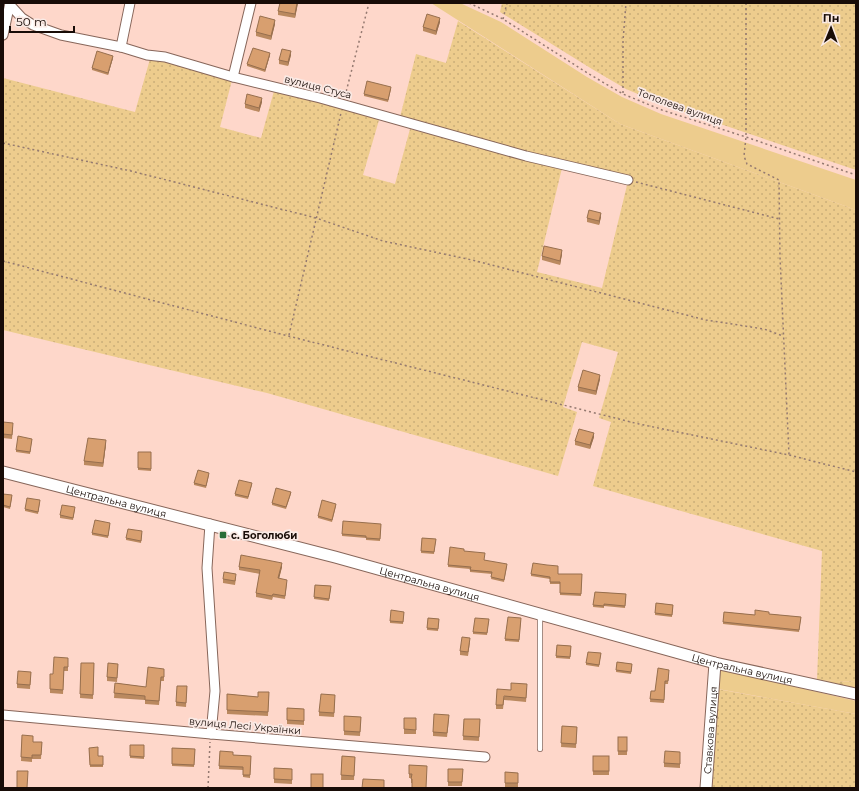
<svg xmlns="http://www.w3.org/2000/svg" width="859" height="791" font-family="Montserrat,sans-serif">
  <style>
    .grass { fill: #edcc8d }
    .forest { fill: url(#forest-firs) }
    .garden { fill: url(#garden-dots) }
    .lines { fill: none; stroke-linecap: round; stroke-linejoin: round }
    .service-casing { stroke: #87665a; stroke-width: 6 }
    .minor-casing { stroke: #87665a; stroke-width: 11 }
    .tertiary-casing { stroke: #87665a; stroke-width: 13 }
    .path { stroke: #947970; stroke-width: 1.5; stroke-dasharray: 2 3; stroke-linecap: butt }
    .service { stroke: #fff; stroke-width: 4.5 }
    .minor { stroke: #fff; stroke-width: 9 }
    .tertiary { stroke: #fff; stroke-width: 11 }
    .wall { fill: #ba895f }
    .shaded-wall { fill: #976f4e }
    .building { fill: #d89f6f; stroke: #976f4e }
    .poi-dot { fill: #296d37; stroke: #faeae5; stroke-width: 1.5 }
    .labels { text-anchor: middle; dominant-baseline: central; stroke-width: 3.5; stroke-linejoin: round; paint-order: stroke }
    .street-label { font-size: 10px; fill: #180c07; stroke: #faeae5 }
    .poi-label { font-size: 10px; font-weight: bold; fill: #180c07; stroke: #faeae5; text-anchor: start }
  </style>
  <defs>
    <pattern id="forest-firs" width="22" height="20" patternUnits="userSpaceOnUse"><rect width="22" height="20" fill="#edcc8d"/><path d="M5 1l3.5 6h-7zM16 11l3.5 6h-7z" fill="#caae78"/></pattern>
    <pattern id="garden-dots" width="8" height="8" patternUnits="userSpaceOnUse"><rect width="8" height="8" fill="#edcc8d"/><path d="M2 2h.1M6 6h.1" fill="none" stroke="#caae78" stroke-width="1.8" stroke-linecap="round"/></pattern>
  </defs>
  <rect width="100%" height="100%" fill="#fed7ca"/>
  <g class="grass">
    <path d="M431 3H460L501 22 587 77 622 97 661 114 856 180V210L620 124Z"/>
    <path d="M719 669 856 701V714L718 689Z"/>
  </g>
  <path class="forest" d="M817 680 856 682V688Z"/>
  <g class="garden">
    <path d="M502 3H856V170L664 105 626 89 592 69 500 12Z"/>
    <path d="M458 21 620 124 856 210V682L817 680 822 551 593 486 611 422 599 418 618 352 582 342 563 407 577 412 558 476 267 393 3 330V78L135 112 150 59 164 60 232 80 220 127 261 138 274 91 342 108 379 120 363 175 395 184 410 129 562 168 537 272 602 288 629 177 527 152 400 117 416 54 446 63Z"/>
    <path d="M717 689 856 714V788H712Z"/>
  </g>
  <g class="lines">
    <g class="service-casing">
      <path id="service" d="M540 749V614"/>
    </g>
    <g class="minor-casing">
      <g id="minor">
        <path d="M10 5 22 18 33 25 61 35 121 47 147 55 165 57 233 77 320 98 526 156 628 180"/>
        <path d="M3 35 10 3"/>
        <path d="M121 47 130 3"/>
        <path d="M233 77 251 3"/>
        <path d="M210 524 207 568 215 691 211 734"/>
        <path d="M3 715 211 734 485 757"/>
      </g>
    </g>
    <g class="tertiary-casing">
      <g id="tertiary">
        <path id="s1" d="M3 472 335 557 715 663 856 694"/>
        <path id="s2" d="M706 788 715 663"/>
      </g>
    </g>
    <g class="path">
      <path d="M469 3 503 19 589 74 623 94 662 110 746 137 856 175"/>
      <path d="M746 3V137L744 156 747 164 779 180 780 257 789 455"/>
      <path d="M503 19 507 3"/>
      <path d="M623 93V41L626 3"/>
      <path d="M345 96 369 3"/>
      <path d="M3 143 131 171 316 218 383 241 472 260 706 320 764 329 783 336"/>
      <path d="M636 182 779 219"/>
      <path d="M3 261 288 336 639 424 789 455 856 472"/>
      <path d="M289 335 341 113"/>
      <path d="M208 788 210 742"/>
    </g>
    <use href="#service" class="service"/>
    <use href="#minor" class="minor"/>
    <use href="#tertiary" class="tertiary"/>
  </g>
  <g class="wall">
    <path d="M298 3 295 18 278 15V11Z"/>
    <path d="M440 22 436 35 423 31V27Z"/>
    <path d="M275 24 271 40 256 36V32Z"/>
    <path d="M270 55 265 72 247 66V64Z"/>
    <path d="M291 55 288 66 279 64V60Z"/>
    <path d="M113 58 108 75 92 70V68Z"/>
    <path d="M391 89 388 102 364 96V94Z"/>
    <path d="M262 102 259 112 245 108V104Z"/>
    <path d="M601 217 599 225 587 222V218Z"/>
    <path d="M562 254 560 265 542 260V256Z"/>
    <path d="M600 379 596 395 578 391V387Z"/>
    <path d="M3 422 13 427 12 439 3 438Z"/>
    <path d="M594 437 590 449 575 445V441Z"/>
    <path d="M32 439 30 454 16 452V450Z"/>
    <path d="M106 444 103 467 84 465V461Z"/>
    <path d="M138 452H151V471L138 470Z"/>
    <path d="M209 475 206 488 194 485V483Z"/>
    <path d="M252 485 248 499 235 496V494Z"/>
    <path d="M3 494 12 497 10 509 3 507Z"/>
    <path d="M291 494 286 509 272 505V503Z"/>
    <path d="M40 502 38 514 25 511V509Z"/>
    <path d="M336 506 332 522 318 518V516Z"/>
    <path d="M75 509 73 520 60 518V515Z"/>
    <path d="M381 524 380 541 366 540V538L342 536V534Z"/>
    <path d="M110 525 108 538 92 535V533Z"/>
    <path d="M142 533 141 543 126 540V538Z"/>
    <path d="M422 538 436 539 434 554 421 553Z"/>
    <path d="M464 551 484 560 507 566 504 582 491 579 492 574 470 572V569L448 567V565Z"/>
    <path d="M239 567H282L279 579 287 583 285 599 273 597 272 600 256 597V593L260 574 239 570Z"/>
    <path d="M531 574H582L581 596 560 595V584H550V579L531 576Z"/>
    <path d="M236 578 235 585 223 583V579Z"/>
    <path d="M315 585 331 586 329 601 314 599Z"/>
    <path d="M595 592 626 594 625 608 604 606V608L593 607Z"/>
    <path d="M656 603 673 605 672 617 655 615Z"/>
    <path d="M404 612 403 624 390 623V621Z"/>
    <path d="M724 612 755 615 769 614 801 617 799 632 723 624Z"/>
    <path d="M428 618 439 619 438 631 427 630Z"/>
    <path d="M489 619 487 635 473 634V632Z"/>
    <path d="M521 620 519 642 505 641V639Z"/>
    <path d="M470 642 468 656 460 655V651Z"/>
    <path d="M557 645 571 646 570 659 556 658Z"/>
    <path d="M601 653 599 667 586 665V663Z"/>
    <path d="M68 658V671H64L63 694 50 693V674H53Z"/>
    <path d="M617 662 632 664 631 674 616 672Z"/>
    <path d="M81 663H94L93 699 80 698Z"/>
    <path d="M118 664 117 682 107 681V677Z"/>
    <path d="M31 672 30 689 17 688V684Z"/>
    <path d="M164 673V681H161L159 705 145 704V700L114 698 115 683 146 687Z"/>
    <path d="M669 673 668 684H665L664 703 650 702 651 691H655Z"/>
    <path d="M187 686 186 707 176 706V702Z"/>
    <path d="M527 688 526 702 504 700 503 709H496V705L511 690Z"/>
    <path d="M269 692 268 716 227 714V694L258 697Z"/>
    <path d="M335 699 334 717 319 716V712Z"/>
    <path d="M287 708 304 709V725L287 724Z"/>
    <path d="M344 716 361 717 360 736 344 735Z"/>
    <rect x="404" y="718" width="12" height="16"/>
    <path d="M449 719 447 737 433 736V732Z"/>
    <path d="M464 719H480L479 741 463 740Z"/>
    <path d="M562 726 577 727 576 748 561 747Z"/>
    <path d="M22 735 33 742H42L41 759H32V762L21 761Z"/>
    <rect x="618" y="737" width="9" height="18"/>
    <path d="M130 745H144V759L130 758Z"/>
    <path d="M89 748 98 756H103V767H90Z"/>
    <path d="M172 748 195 749 194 767 172 766Z"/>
    <path d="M220 751 233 755 251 756 250 778 243 777V770L219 769Z"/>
    <path d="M680 752V768L664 767V763Z"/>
    <path d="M342 756 355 757 354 780H341Z"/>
    <rect x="593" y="756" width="16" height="19"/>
    <path d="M409 765 427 766 412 783H411V778H409Z"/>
    <path d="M274 768 292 769V784L274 783Z"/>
    <path d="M448 769H463L462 786H448Z"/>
    <path d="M505 772 518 773V787H505Z"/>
  </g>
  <g class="shaded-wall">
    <path d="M297 3H298L295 18V14Z"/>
    <path d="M440 18V22L436 35V31Z"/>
    <path d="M275 20V24L271 40V36Z"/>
    <path d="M291 51V55L288 66V62Z"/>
    <path d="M270 53V55L265 72V70Z"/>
    <path d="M113 56V58L108 75V73Z"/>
    <path d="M262 98V102L259 112V108Z"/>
    <path d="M601 213V217L599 225V221Z"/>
    <path d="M562 250V254L560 265V261Z"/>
    <path d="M600 375V379L596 395V391Z"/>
    <path d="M594 433V437L590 449V445Z"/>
    <path d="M106 440V444L103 467V463Z"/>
    <path d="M282 563V567L278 582V578Z"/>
  </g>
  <g class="building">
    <path d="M280 3H297L295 14 278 11Z"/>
    <path d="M427 14 440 18 436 31 423 27Z"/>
    <path d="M260 16 275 20 271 36 256 32Z"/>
    <path d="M253 48 270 53 265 70 247 64Z"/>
    <path d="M282 49 291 51 288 62 279 60Z"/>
    <path d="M97 51 113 56 108 73 92 68Z"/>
    <path d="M367 81 391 87 388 100 364 94Z"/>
    <path d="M247 94 262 98 259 108 245 104Z"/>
    <path d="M589 210 601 213 599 221 587 218Z"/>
    <path d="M544 246 562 250 560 261 542 256Z"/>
    <path d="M583 370 600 375 596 391 578 387Z"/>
    <path d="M3 422 13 423 12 435 3 434Z"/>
    <path d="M579 429 594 433 590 445 575 441Z"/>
    <path d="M18 436 32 439 30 452 16 450Z"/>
    <path d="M88 438 106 440 103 463 84 461Z"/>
    <path d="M138 452H151V469L138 468Z"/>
    <path d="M198 470 209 473 206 486 194 483Z"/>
    <path d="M239 480 252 483 248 497 235 494Z"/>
    <path d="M276 488 291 492 286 507 272 503Z"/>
    <path d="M3 494 12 495 10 507 3 505Z"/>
    <path d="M27 498 40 500 38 512 25 509Z"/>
    <path d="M322 500 336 504 332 520 318 516Z"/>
    <path d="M62 505 75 507 73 518 60 515Z"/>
    <path d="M95 520 110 523 108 536 92 533Z"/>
    <path d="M343 521 381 524 380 539 366 538V536L342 534Z"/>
    <path d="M128 529 142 531 141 541 126 538Z"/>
    <path d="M422 538 436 539 434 552 421 551Z"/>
    <path d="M450 547 464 549V551L485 553 484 560 507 564 504 580 491 577 492 572 470 570 471 567 448 565Z"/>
    <path d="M241 555 282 563 278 578 287 580 285 596 273 594 272 596 256 593 260 570 239 567Z"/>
    <path d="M533 563 547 565 558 566V574H582L581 594 560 593V582H550V577L531 574Z"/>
    <path d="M224 572 236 574 235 581 223 579Z"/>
    <path d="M315 585 331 586 329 599 314 597Z"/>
    <path d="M595 592 626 594 625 606 604 604V606L593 605Z"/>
    <path d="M656 603 673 605 672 615 655 613Z"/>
    <path d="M391 610 404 612 403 622 390 621Z"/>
    <path d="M755 610 769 612V614L801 617 799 630 723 622 724 612 755 615Z"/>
    <path d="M508 617 521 618 519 640 505 639Z"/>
    <path d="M428 618 439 619 438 629 427 628Z"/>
    <path d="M475 618 489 619 487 633 473 632Z"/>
    <path d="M462 637 470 638 468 652 460 651Z"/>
    <path d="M557 645 571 646 570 657 556 656Z"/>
    <path d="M588 652 601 653 599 665 586 663Z"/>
    <path d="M54 657 68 658V667H64L63 690 50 689V674H53Z"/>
    <path d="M617 662 632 664 631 672 616 670Z"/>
    <path d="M81 663H94L93 695 80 694Z"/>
    <path d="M108 663 118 664 117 678 107 677Z"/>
    <path d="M148 667 164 669V677H161L159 701 145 700V696L114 693 115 683 146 687Z"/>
    <path d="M658 668 669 670 668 681H665L664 700 650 699 651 691H655Z"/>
    <path d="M18 671 31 672 30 685 17 684Z"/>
    <path d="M511 683 527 684 526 698 504 696 503 705H496L497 689 511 690Z"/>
    <path d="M177 686H187L186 703 176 702Z"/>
    <path d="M258 692H269L268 712 227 710V694L258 697Z"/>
    <path d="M321 694 335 695 334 713 319 712Z"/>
    <path d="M287 708 304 709V721L287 720Z"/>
    <path d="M434 714 449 715 447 733 433 732Z"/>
    <path d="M344 716 361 717 360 732 344 731Z"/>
    <path d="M404 718H416V730L404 729Z"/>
    <path d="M464 719H480L479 737 463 736Z"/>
    <path d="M562 726 577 727 576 744 561 743Z"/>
    <path d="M22 735 33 736V742H42L41 755H32V758L21 757Z"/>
    <rect x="618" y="737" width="9" height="14"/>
    <path d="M130 745H144V757L130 756Z"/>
    <path d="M98 747V756H103V765H90L89 748Z"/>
    <path d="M172 748 195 749 194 765 172 764Z"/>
    <path d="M220 751 233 752V755L251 756 250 775H243V767L219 766Z"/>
    <path d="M665 751 680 752V764L664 763Z"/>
    <path d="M342 756 355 757 354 776 341 775Z"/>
    <rect x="593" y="756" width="16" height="15"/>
    <path d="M409 765 427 766 426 788H412V779H411L412 774H409Z"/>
    <path d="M274 768 292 769V780L274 779Z"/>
    <path d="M448 769H463L462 782H448Z"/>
    <path d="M17 771H28L27 788H17Z"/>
    <path d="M505 772 518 773V783H505Z"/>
    <rect x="311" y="774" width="12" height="14"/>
    <path d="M363 779 384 780V788H362Z"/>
  </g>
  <rect class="poi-dot" x="219" y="531" width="8" height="8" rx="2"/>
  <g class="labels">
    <g class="street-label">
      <text transform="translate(318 87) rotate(14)">вулиця Стуса</text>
      <text transform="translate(680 107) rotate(20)">Тополева вулиця</text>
      <text stroke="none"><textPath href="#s1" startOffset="117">Центральна вулиця</textPath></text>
      <text stroke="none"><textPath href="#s1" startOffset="441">Центральна вулиця</textPath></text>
      <text stroke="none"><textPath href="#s1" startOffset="765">Центральна вулиця</textPath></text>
      <text transform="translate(245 726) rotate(5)">вулиця Лесі Українки</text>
      <text stroke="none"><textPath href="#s2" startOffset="58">Ставкова вулиця</textPath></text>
    </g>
    <g class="poi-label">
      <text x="231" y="535">с. Боголюби</text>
    </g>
  </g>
  <rect width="859" height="791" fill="none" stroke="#180c07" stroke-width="8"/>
  <g transform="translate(831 28) rotate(1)" stroke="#faeae5" stroke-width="3" paint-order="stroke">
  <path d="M0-3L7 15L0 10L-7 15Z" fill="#180c07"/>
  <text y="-6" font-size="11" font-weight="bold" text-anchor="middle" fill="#180c07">Пн</text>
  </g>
  <path d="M10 26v6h64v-6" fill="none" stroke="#180c07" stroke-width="2"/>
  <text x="16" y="26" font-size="12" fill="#180c07" stroke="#faeae5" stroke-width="3" paint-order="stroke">50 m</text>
</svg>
